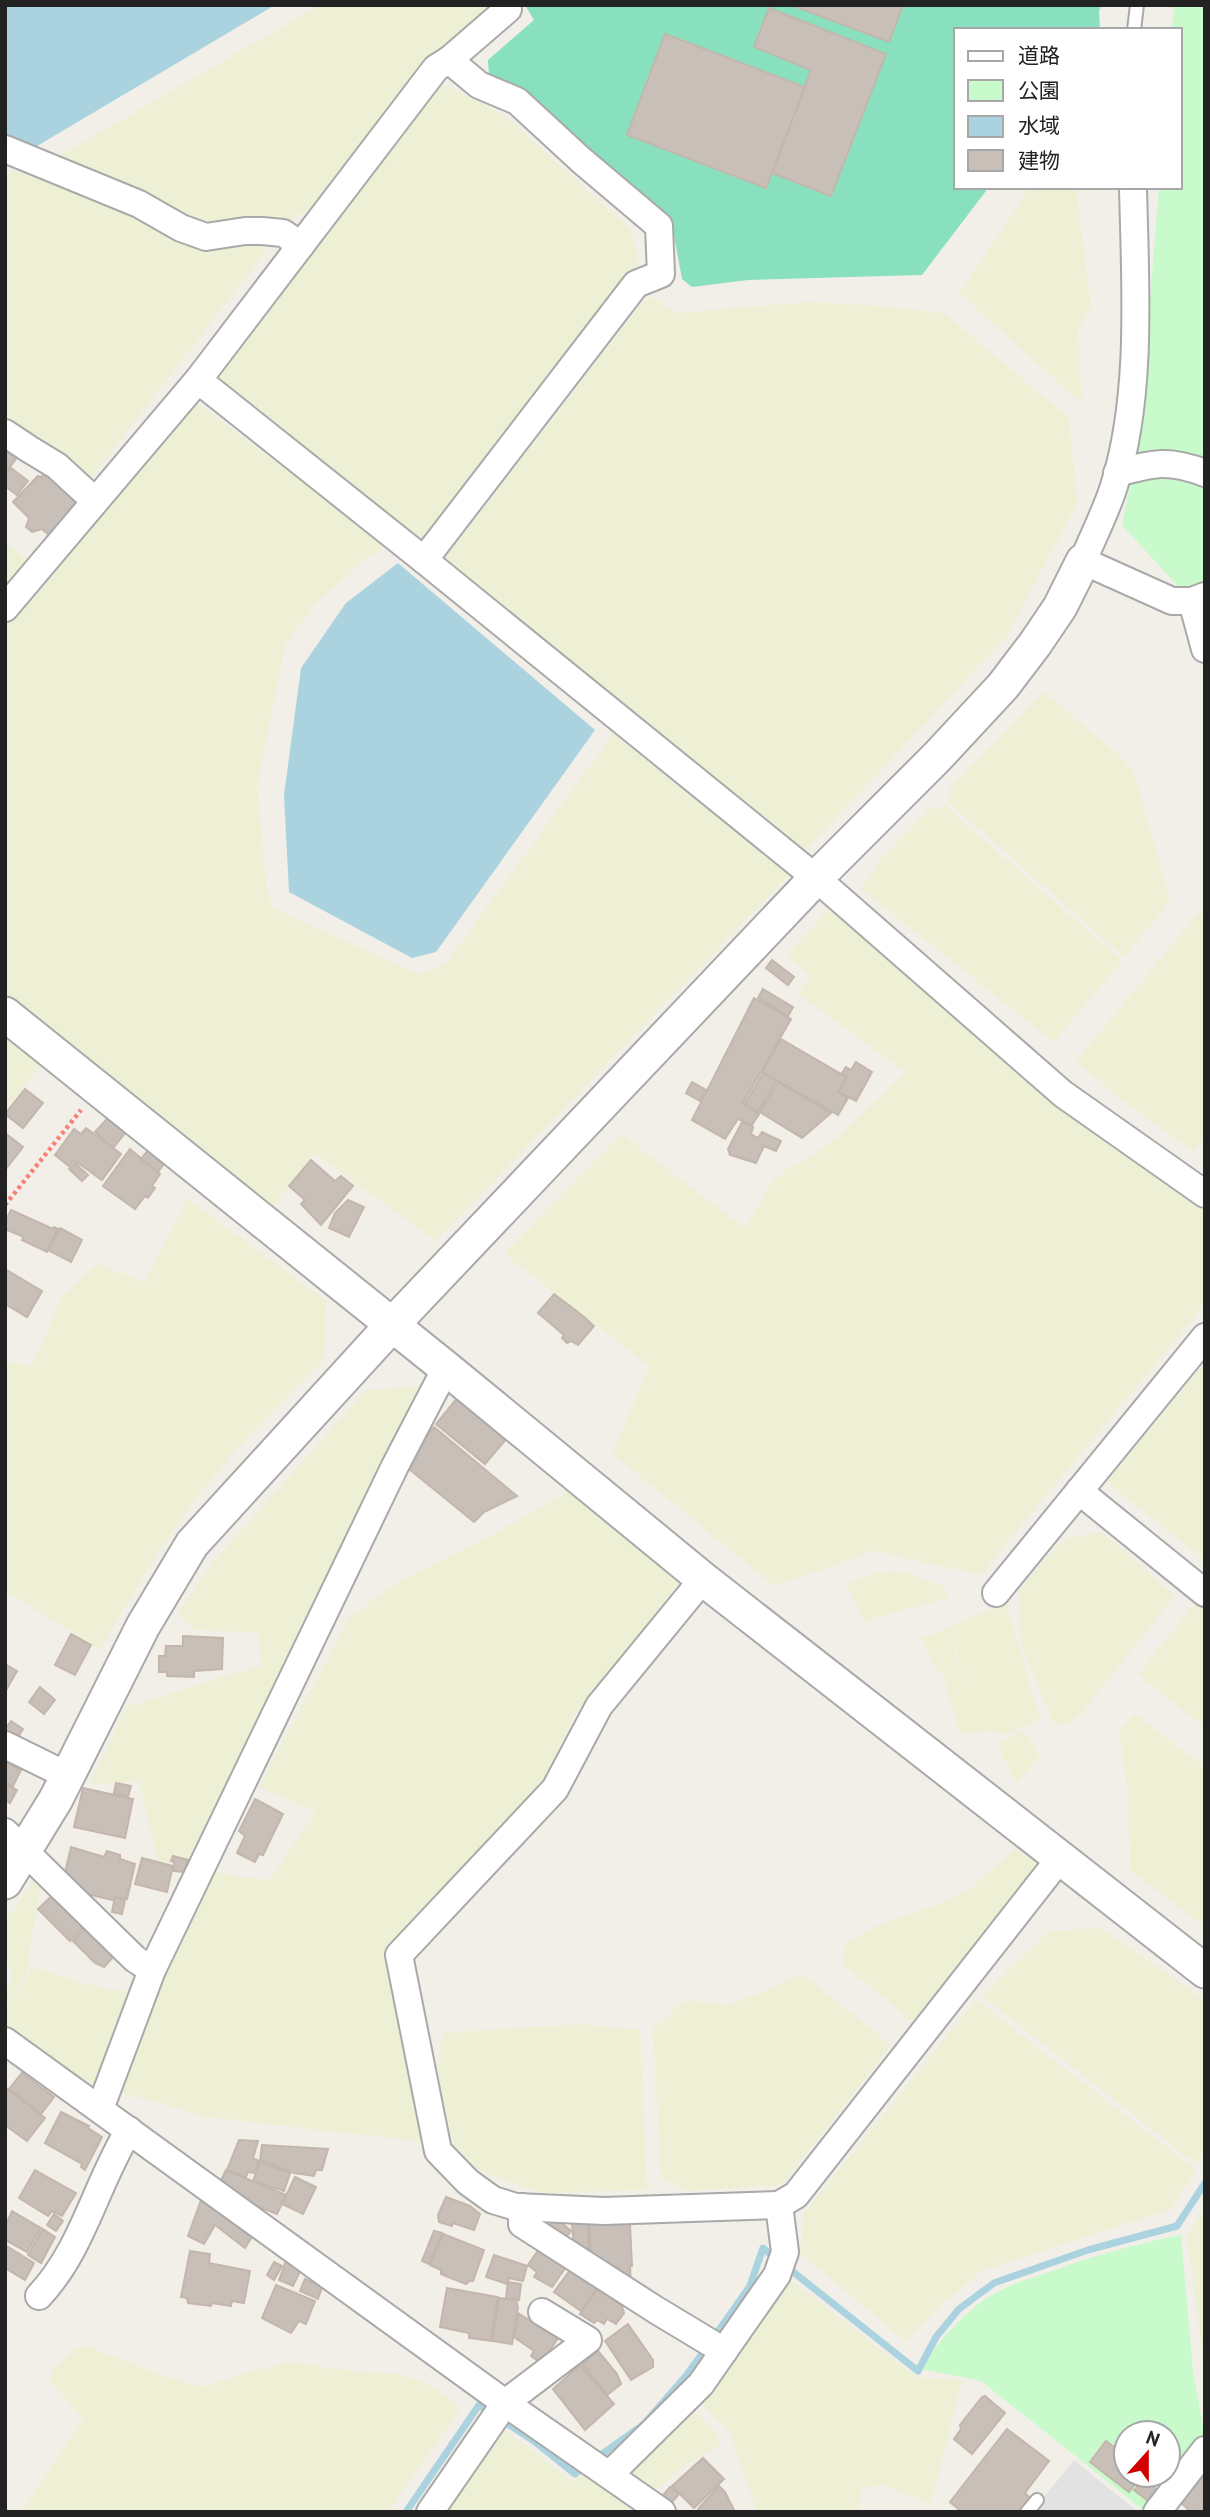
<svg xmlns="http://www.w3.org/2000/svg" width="1210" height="2517" font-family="'PT Sans','Noto Sans JP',sans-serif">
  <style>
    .farmland { fill: #eef0d5 }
    .park { fill: #c8facc; fill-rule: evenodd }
    .pitch { fill: #88e0be }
    .parking { fill: #e2e2e2 }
    .water { fill: #aad3df }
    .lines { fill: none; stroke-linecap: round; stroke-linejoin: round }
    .stream { stroke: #aad3df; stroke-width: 7 }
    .building { fill: #c7bfb8; stroke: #c4b6ab; stroke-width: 2 }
    .service-casing { stroke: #a9a9a9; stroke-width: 16 }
    .minor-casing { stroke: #a9a9a9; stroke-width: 30 }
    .tertiary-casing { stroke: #a9a9a9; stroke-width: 37 }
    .path { stroke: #fa8072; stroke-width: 4.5; stroke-dasharray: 3.5 3.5; stroke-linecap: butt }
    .service { stroke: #fff; stroke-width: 12 }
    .minor { stroke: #fff; stroke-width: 26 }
    .tertiary { stroke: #fff; stroke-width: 33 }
  </style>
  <rect width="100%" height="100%" fill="#f2efe9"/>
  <g class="farmland">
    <path d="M320 5H489L495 15 327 199 288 221H268L221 228 191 224 59 156Z"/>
    <path d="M443 84 503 114 631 230 639 264 420 546 211 375 428 89Z"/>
    <path d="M10 169 142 214 204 252 251 242 267 250 87 483 33 438 5 419V181Z"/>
    <path d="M1030 187H1076L1091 306 1078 331 1082 404 959 293Z"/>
    <path d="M651 296 675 313 809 302 867 305 944 313 1069 418 1077 503 1007 636 804 852 442 562 640 305Z"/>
    <path d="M200 405 387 545 364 560 315 604 285 645 257 786 267 890 273 908 418 974 446 963 613 734 789 875 436 1241 314 1153 266 1215 5 1007V625L185 407Z"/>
    <path d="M5 542 28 561 5 589Z"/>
    <path d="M1044 692 1122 758 1135 776 1170 900 1124 957 947 801 951 795 949 789Z"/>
    <path d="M945 806 1122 961 1054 1042 861 889 884 855 929 809Z"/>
    <path d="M827 910 839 919 846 911 1205 1211V1304L980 1575 874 1551 774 1586 613 1454 649 1366 504 1254 621 1134 745 1228 774 1179 790 1167 805 1161 840 1135 906 1072 798 994 811 977 788 955Z"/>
    <path d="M1198 913H1205V1139L1193 1151 1121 1099 1076 1062Z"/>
    <path d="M5 1034 41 1066 5 1110Z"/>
    <path d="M188 1199 326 1301 324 1359 235 1451 194 1501 157 1554 100 1649 5 1591V1361L31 1367 62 1297 97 1264 145 1281Z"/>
    <path d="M1205 1362V1561L1107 1482Z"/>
    <path d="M423 1386 190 1864 158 1861 139 1780 90 1785 126 1707 262 1665 258 1633 193 1630 178 1613 213 1562 366 1390Z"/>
    <path d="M577 1487 683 1577 572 1719 543 1783 516 1819 388 1953 424 2142 207 2117 117 2091 151 1992 213 1871 241 1877 269 1880 316 1812 259 1787 349 1618 397 1582 492 1535Z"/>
    <path d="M1102 1532 1175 1596 1083 1711 1066 1725 1053 1724 1021 1643 1019 1592 1040 1564 1065 1539Z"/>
    <path d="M891 1572 905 1573 945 1587 948 1598 863 1621 847 1584 875 1573Z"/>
    <path d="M1198 1600 1205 1606V1728L1138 1674Z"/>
    <path d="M1006 1603 1040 1719 1005 1735 993 1731 960 1733 942 1673 960 1667 967 1687 949 1627Z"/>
    <path d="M948 1627 959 1666 937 1673 922 1638Z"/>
    <path d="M1135 1714 1205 1768V1927L1130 1870 1128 1792 1119 1731Z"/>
    <path d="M1023 1730 1040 1756 1017 1783 1000 1752 999 1744Z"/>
    <path d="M1016 1848 1038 1864 915 2024 842 1963 846 1943 876 1926 923 1910 969 1890Z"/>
    <path d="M37 1875 42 1878 25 1976 5 2007V1990L11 1981 12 1971 5 1956V1922Z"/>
    <path d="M1100 1927 1205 2000V2150L1196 2164 982 1996 1047 1932Z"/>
    <path d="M30 1965 74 1980 105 1989 130 1992 134 1995 97 2084 85 2085 5 2030V2009L27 1977Z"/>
    <path d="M803 1974 891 2045 782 2185 689 2191 661 2179 653 2027 667 2019 677 2005 689 2000 727 2006Z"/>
    <path d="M976 2000 1196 2170 1170 2210 981 2271 943 2303 906 2342 800 2253 804 2213Z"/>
    <path d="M578 2024 640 2030 647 2190 540 2193 475 2169 456 2147 443 2109 438 2065 443 2033Z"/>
    <path d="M1205 2208V2376L1187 2234Z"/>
    <path d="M784 2275 918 2378 962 2380 931 2503 881 2485 862 2488 857 2512H757L730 2432 696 2399Z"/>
    <path d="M88 2346 156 2373 202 2387 253 2371 290 2362 360 2372 402 2374 428 2384 461 2408 388 2512H21L83 2419 50 2382 53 2369 75 2350Z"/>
    <path d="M692 2410 717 2434 720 2446 686 2464 650 2495 626 2473Z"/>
    <path d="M499 2426 573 2482 586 2468 634 2504 625 2512H439Z"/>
  </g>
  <g class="park">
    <path d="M1174 5H1205V616L1122 525 1139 437 1159 187H1180V30H1172Z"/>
    <path d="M1181 2235 1193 2371 1205 2437 1146 2512 981 2381 922 2369C935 2344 964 2313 987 2298 1005 2286 1026 2280 1046 2273 1090 2257 1135 2244 1181 2235ZM1126 2433H1168V2475H1126Z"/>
  </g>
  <path class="pitch" d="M525 5H1101L1099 12 1100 30H956V187H989L922 275 748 280 692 287 682 279 672 225 522 93 489 75 488 60 534 20Z"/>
  <path class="parking" d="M1074 2460 1138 2512H1032Z"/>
  <g class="water">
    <path d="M5 5H275L32 149 5 138Z"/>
    <path d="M398 563 595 730 436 952 412 958 289 892 284 795 301 668 346 603Z"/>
  </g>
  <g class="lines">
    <g class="stream">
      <path d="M787 2267 918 2371 936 2337 959 2309 994 2283 1088 2250 1177 2226 1205 2183"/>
      <path d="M714 2337 750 2286 763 2248 777 2260"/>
      <path d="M500 2419 534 2441 575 2474 586 2465"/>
      <path d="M595 2459 644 2424 685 2377 707 2347"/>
      <path d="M406 2512 479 2405 490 2413"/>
    </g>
  </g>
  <g class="building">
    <path d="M791 5H903L889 42Z"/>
    <path d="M769 8 886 54 831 196 772 173 811 70 754 47Z"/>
    <path d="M665 34 805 87 766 188 627 135Z"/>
    <path d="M5 444 19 455 7 471 5 470Z"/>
    <path d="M11 468 28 481 17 495 5 486V475Z"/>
    <path d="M48 470 82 501 50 536 42 529 32 532 26 527 29 518 13 502 38 476 41 477Z"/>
    <path d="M772 960 794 977 788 985 766 968Z"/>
    <path d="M763 989 793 1007 788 1016 758 998Z"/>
    <path d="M754 998 791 1019 743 1103 759 1114 752 1125 738 1119 725 1139 692 1120Z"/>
    <path d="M781 1039 846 1077 838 1092 848 1098 838 1115 762 1072Z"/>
    <path d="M856 1062 872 1072 856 1101 839 1092 847 1077 842 1073 846 1067 851 1070Z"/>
    <path d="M763 1073 776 1081 758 1112 745 1104Z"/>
    <path d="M692 1082 706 1090 700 1101 686 1093Z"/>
    <path d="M778 1082 831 1113 802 1138 760 1112Z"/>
    <path d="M25 1089 43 1103 23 1128 5 1114Z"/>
    <path d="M108 1118 125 1133 113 1148 95 1132Z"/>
    <path d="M742 1122 753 1127 751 1134 758 1138 762 1132 781 1141 776 1151 764 1146 756 1163 730 1155 728 1149Z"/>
    <path d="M86 1128 121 1154 102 1180 74 1160 69 1166 55 1155 74 1129 81 1134Z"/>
    <path d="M5 1133 23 1147 5 1170Z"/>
    <path d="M130 1149 160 1174 152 1186 155 1188 148 1198 145 1196 135 1209 103 1186Z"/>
    <path d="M149 1149 165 1162 158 1172 141 1159Z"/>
    <path d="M311 1160 335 1181 341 1176 353 1186 321 1225 301 1204 305 1200 289 1186Z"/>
    <path d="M75 1163 88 1175 82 1181 69 1169Z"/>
    <path d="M348 1200 364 1207 349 1237 329 1228 335 1213Z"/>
    <path d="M11 1210 53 1229 54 1227 58 1229 47 1252 22 1240 24 1237 5 1229V1222Z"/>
    <path d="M60 1228 82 1240 71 1262 48 1250Z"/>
    <path d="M5 1269 42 1291 27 1317 5 1304Z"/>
    <path d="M554 1294 583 1316 594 1326 578 1345 571 1341 567 1343 562 1338 564 1335 538 1313Z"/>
    <path d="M458 1397 508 1437 485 1464 436 1424Z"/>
    <path d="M434 1427 517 1496 484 1512 474 1522 404 1465 403 1462Z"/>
    <path d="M71 1634 91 1645 75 1675 55 1665Z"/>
    <path d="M183 1636 223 1638 222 1669 194 1671V1677L167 1676V1672H159V1656H165L166 1646H183Z"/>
    <path d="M5 1664 17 1671 5 1692Z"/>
    <path d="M40 1687 55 1700 44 1714 29 1702Z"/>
    <path d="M11 1721 23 1729 15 1742 5 1736V1729Z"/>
    <path d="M5 1762 21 1770 13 1786 5 1783Z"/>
    <path d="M116 1783 131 1786 128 1797 114 1793Z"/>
    <path d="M5 1784 17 1790 10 1803 5 1800Z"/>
    <path d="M83 1788 133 1799 125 1838 74 1827Z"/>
    <path d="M255 1799 283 1814 263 1855 259 1854 255 1862 237 1853 245 1836 239 1831Z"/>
    <path d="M71 1847 104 1857 107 1851 120 1855V1859L135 1864 127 1899 115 1897 113 1900 75 1891 63 1881Z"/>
    <path d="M173 1856 188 1860 184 1872 174 1871V1862L171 1861Z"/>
    <path d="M142 1858 173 1866 167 1892 135 1884Z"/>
    <path d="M56 1892 88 1923 70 1941 38 1909Z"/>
    <path d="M115 1897 125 1900 122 1914 112 1912Z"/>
    <path d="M88 1926 116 1954 104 1967 95 1963 73 1941Z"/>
    <path d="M22 2073 54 2097 41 2114 9 2089Z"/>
    <path d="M5 2087 45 2118 27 2141 5 2125Z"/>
    <path d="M61 2112 89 2126 88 2128 102 2137 85 2170 81 2167 82 2164 45 2143Z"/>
    <path d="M239 2140 258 2141 253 2158 259 2161 254 2173 248 2172 246 2177 227 2170Z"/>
    <path d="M262 2145 328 2149 322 2170H316L314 2176 294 2173 260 2160Z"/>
    <path d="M260 2162 290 2173 284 2191 253 2181Z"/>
    <path d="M35 2170 76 2193 62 2216 52 2211 48 2216 19 2198Z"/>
    <path d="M226 2170 286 2195 277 2214 254 2205 221 2180Z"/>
    <path d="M295 2177 316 2187 303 2214 282 2204Z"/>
    <path d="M446 2197 470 2206 480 2214 474 2230 453 2223 452 2226 439 2222 438 2215Z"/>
    <path d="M201 2200 252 2237 245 2248 215 2225 204 2244 188 2236Z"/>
    <path d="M12 2211 41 2228 27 2252 5 2240V2227Z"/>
    <path d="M54 2214 63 2221 56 2231 47 2225Z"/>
    <path d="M556 2218 571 2231 563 2241 547 2228Z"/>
    <path d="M590 2222 630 2224 632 2266H630L631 2287 590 2259Z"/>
    <path d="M588 2223 589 2248 574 2249 572 2224Z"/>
    <path d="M43 2229 55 2237 41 2263 28 2255Z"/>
    <path d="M434 2231 442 2233 429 2264 422 2261Z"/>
    <path d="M443 2234 484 2250 473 2281H469L466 2284 441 2274V2270L430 2265Z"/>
    <path d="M5 2245 34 2263 25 2280 5 2268Z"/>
    <path d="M539 2249 566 2267 552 2287 534 2277 537 2272 528 2265Z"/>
    <path d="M190 2251 210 2254 209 2263 250 2271 244 2303 232 2301 231 2306 212 2303 211 2306 188 2303 187 2298 181 2297Z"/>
    <path d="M494 2255 527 2266 523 2281 509 2278 507 2284 486 2277Z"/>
    <path d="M286 2261 300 2271 293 2286 279 2280Z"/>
    <path d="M274 2262 282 2266 274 2280 267 2275Z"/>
    <path d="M570 2270 597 2288 581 2311 554 2292Z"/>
    <path d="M305 2279 322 2287 318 2299 300 2291Z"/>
    <path d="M508 2282 521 2284 519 2300 506 2298Z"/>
    <path d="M276 2285 315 2301 306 2324 299 2321 291 2333 262 2318Z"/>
    <path d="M447 2288 498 2297 491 2341 469 2338V2333L440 2327Z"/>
    <path d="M598 2289 622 2306 624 2313 616 2324 607 2319 604 2324 597 2320 594 2323 580 2314Z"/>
    <path d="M499 2298 516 2300 518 2307 512 2344 492 2341Z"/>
    <path d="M518 2313 558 2338 541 2363 531 2356 534 2351 514 2337Z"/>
    <path d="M628 2324 653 2360V2367L631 2380 605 2341Z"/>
    <path d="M598 2351 617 2374 621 2384 607 2395 582 2364Z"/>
    <path d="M580 2365 614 2404 585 2430 553 2389Z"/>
    <path d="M985 2396 1005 2413 972 2454 954 2439 961 2429 960 2425 982 2397Z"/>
    <path d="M1007 2429 1049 2461 1025 2493 1031 2499 1020 2512H962L950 2502Z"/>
    <path d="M1106 2441 1126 2456V2475H1142L1129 2492 1090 2462Z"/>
    <path d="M703 2458 724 2479 694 2508 672 2486Z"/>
    <path d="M1200 2476 1205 2480V2511L1191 2512 1179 2501Z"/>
    <path d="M1144 2479 1160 2492 1151 2503 1134 2490Z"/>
    <path d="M719 2486 725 2492 735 2512H701L698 2509Z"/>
    <path d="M670 2487 679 2494 669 2506 660 2499Z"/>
  </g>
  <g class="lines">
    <g class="service-casing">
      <g id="service">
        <path d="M1134 30 1137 5"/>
        <path d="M1027 2512 1037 2500"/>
      </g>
    </g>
    <g class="minor-casing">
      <g id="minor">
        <path d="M449 60 508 9 506 5"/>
        <path d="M5 149 139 204 181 228 206 237 245 231H262L283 233 301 245"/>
        <path d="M1133 187C1135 282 1143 395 1114 486 1106 512 1093 536 1083 561L1172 601H1192L1205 596"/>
        <path d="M198 380 424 560 816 878 1063 1094 1205 1194"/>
        <path d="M5 433 29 449 57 466 95 501"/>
        <path d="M1117 473C1154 463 1168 459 1205 473"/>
        <path d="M1192 601 1205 649"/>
        <path d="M5 608 198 380 436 68 449 60 479 85 517 101 581 160 659 226 661 274 636 284 424 560"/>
        <path d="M1079 1491 1205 1593"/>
        <path d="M703 1579 599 1706 555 1789 399 1955 438 2151 468 2182 493 2200 516 2207 604 2211 779 2205"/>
        <path d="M996 1593 1205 1337"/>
        <path d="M5 1745 68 1776"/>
        <path d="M5 1832 135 1959 152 1970"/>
        <path d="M5 2041 505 2403 662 2512"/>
        <path d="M100 2109 152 1970 395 1466 446 1368"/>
        <path d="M522 2207V2224L656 2310 724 2351"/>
        <path d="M39 2296C83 2249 96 2184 129 2130"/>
        <path d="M610 2474 701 2384 777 2275 785 2252 779 2205 796 2195 1061 1857"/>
        <path d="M430 2512 505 2403 588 2340 542 2312"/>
        <path d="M1157 2512 1205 2450"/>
      </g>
    </g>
    <g class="tertiary-casing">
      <g id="tertiary">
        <path d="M5 1014 446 1368 703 1579 1205 1971"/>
        <path d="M5 1882 56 1799 143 1626 192 1544 392 1325 816 878 937 757 1003 686 1035 644 1060 607 1083 561"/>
      </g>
    </g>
    <path class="path" d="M5 1205 81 1110"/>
    <use href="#service" class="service"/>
    <use href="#minor" class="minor"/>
    <use href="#tertiary" class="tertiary"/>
  </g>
  <rect width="1210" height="2517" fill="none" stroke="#222222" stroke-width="14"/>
  <rect x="954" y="28" width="228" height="161" fill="#ffffff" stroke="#a7a7a7" stroke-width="2"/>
  <rect x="968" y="51" width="35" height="10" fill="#ffffff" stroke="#a7a7a7" stroke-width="2"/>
  <text x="1018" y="63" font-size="21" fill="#222222">道路</text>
  <rect x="968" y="80" width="35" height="21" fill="#c8facc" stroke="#a7a7a7" stroke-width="2"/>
  <text x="1018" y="98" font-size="21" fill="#222222">公園</text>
  <rect x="968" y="116" width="35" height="21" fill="#aad3df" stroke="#a7a7a7" stroke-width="2"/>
  <text x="1018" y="133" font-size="21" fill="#222222">水域</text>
  <rect x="968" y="150" width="35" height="21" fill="#c7bfb8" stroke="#a7a7a7" stroke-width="2"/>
  <text x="1018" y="168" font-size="21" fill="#222222">建物</text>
  <g transform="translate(1147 2454) rotate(21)"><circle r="33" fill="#ffffff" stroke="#a7a7a7" stroke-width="2"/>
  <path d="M0-5L12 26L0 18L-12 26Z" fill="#d40000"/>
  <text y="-10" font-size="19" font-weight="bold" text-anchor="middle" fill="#222222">N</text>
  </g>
</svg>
